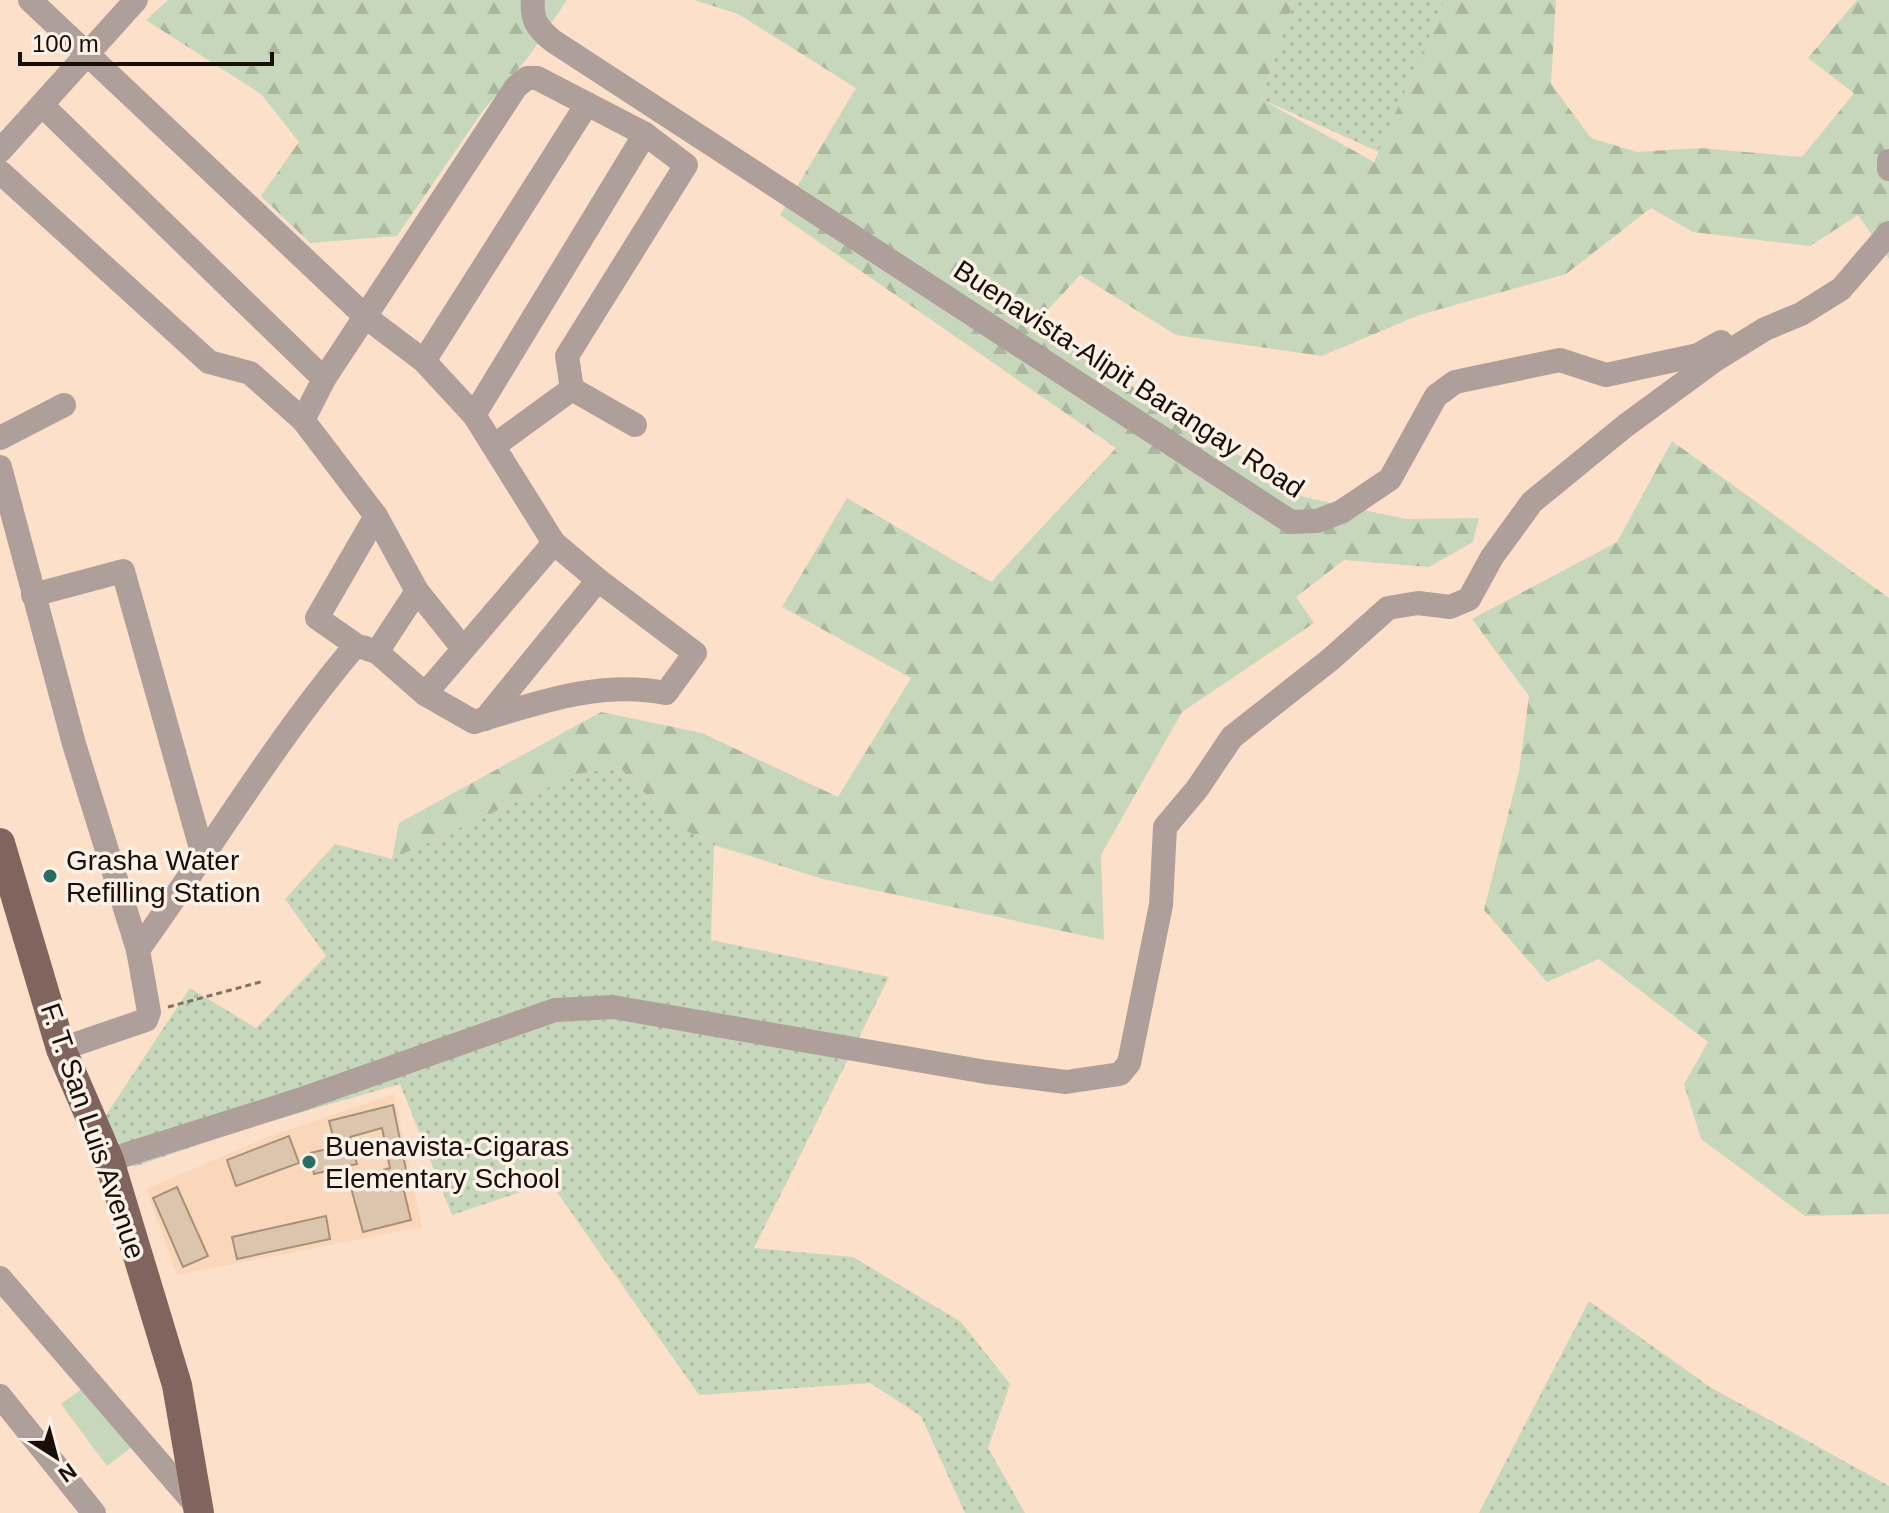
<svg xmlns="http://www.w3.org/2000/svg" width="1889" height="1513" font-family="Arial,sans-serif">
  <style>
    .built { fill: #fad7ba }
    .grass { fill: url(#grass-dots) }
    .forest { fill: url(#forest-firs) }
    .pitch { fill: #c6d7bb }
    .building { fill: #dbc5ac; stroke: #a79178; stroke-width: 2 }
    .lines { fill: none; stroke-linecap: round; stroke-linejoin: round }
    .path { stroke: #847162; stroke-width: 3; stroke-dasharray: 6 4; stroke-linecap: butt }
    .minor { stroke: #af9f9b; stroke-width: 24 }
    .major { stroke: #7f655d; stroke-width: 30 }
    .poi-dot { fill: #296e62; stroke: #fdf1e8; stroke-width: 3 }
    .labels { text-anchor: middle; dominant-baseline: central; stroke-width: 7; stroke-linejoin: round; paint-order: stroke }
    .street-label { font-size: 28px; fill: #190f07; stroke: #fdf1e8 }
    .poi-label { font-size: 28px; fill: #190f07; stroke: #fdf1e8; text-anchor: start }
  </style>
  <defs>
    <pattern id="grass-dots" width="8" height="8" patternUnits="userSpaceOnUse" patternTransform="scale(2)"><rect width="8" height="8" fill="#c6d7bb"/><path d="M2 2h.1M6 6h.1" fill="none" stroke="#aab79f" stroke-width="1.8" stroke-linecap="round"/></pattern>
    <pattern id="forest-firs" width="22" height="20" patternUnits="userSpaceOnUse" patternTransform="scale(2)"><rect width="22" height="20" fill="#c6d7bb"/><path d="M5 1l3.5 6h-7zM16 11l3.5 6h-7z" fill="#aab79f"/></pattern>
  </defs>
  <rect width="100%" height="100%" fill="#fde0c9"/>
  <path class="built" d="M394 1094 422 1227 177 1275 146 1189 273 1135Z"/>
  <g class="grass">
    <path d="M1294 0H1445L1379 152 1261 99Z"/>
    <path d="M619 767 677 826 714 845 711 940 889 977 754 1248 853 1257 961 1322 1010 1384 988 1448 1025 1513H965L921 1416 870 1383 699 1395 550 1182 452 1215 400 1084 244 1129 134 1167 104 1118 190 988 256 1028 326 956 285 899 335 844 392 859 577 774Z"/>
    <path d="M1589 1301 1710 1387 1889 1486V1513H1479Z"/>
  </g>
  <g class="forest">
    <path d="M168 0H567L529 56 482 112 397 236 310 243 261 196 299 142 261 94 146 20Z"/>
    <path d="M694 0H1294L1261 99 1374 162 1445 0H1556L1551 84 1591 138 1637 152 1699 148 1802 157 1854 93 1808 58 1857 0H1889V259L1858 215 1810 246 1693 232 1651 208 1566 274 1419 315 1322 356 1176 335 1080 275 1035 324 1304 497 1406 519 1479 518 1473 542 1429 567 1344 560 1296 597 1314 623 1182 712 1101 855 1104 940 823 879 714 845 677 826 619 767 577 774 392 859 399 823 601 712 702 733 838 797 911 678 782 607 847 498 991 582 1116 448 780 215 856 88 738 14Z"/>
    <path d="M1672 441 1889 598V1214L1805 1216 1701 1139 1684 1084 1708 1042 1599 959 1547 982 1484 910 1519 771 1529 696 1472 619 1617 542Z"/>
  </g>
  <path class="pitch" d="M87 1385 133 1446 107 1466 61 1404Z"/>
  <g class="building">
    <path d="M393 1105 409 1185 403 1187 411 1220 363 1232 349 1180 390 1168 382 1128 350 1137 357 1164 314 1174 310 1153 336 1147 329 1121Z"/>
    <path d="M289 1136 299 1163 236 1186 227 1160Z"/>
    <path d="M177 1187 208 1256 183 1267 153 1198Z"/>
    <path d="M326 1216 330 1239 237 1259 232 1237Z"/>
  </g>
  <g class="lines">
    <path class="path" d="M168 1007 264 981"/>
    <g class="minor">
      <path d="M30 0 367 318 424 361 474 415 554 543 598 580 695 653 666 693C599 680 538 703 474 722L425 694 377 652"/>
      <path d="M533 0C531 20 538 29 553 41L1291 522 1317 521 1341 512 1390 479 1436 396 1455 382 1560 360 1606 375 1698 355 1721 342"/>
      <path d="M43 106 324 379"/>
      <path d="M0 151 136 0"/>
      <path d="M1889 161V169"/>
      <path d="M0 172 209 362 250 373 303 420"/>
      <path d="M424 361 587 104"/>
      <path d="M474 415 645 134"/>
      <path d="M0 438 64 405"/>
      <path d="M495 445 572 389 635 425"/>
      <path d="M0 467 74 744 138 950 149 1012 146 1020 61 1049"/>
      <path d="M33 595 123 571 204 859"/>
      <path d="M362 647 377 652 417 591"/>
      <path d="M462 647 417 591 376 516 303 420 324 379 516 87 527 78H537L645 134 686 165 567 356 572 389"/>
      <path d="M425 694 554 543"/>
      <path d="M485 719 598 580"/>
      <path d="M138 950C211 849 275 740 356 645L317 618 376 516"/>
      <path d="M109 1160 299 1100 555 1010 613 1007 986 1072 1066 1082 1120 1074 1129 1063 1161 905 1165 827 1197 789 1232 737 1331 659 1388 608 1418 603 1450 607 1469 599 1492 557 1532 502 1625 426 1715 360 1765 329 1801 314 1841 289 1889 233"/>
      <path d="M0 1278 201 1511"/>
      <path d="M0 1396 94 1513"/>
    </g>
    <path class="major" d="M0 843 61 1049 109 1160 177 1385 199 1513"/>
  </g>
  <g class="poi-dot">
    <circle cx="50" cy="876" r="8"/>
    <circle cx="309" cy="1162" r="8"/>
  </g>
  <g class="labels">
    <g class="street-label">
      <text transform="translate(1129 379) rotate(33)">Buenavista-Alipit Barangay Road</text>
      <text transform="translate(93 1131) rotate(71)">F. T. San Luis Avenue</text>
    </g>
    <g class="poi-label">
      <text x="66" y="860">Grasha Water<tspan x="66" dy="32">Refilling Station</tspan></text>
      <text x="325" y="1146">Buenavista-Cigaras<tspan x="325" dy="32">Elementary School</tspan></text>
    </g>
  </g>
  <g transform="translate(56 1457) rotate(144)" stroke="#fdf1e8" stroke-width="6" paint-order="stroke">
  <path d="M0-6L14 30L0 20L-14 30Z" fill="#190f07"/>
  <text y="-12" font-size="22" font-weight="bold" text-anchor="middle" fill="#190f07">N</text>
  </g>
  <path d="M20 52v12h252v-12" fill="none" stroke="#190f07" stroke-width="4"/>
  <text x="32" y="52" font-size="24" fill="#190f07" stroke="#fdf1e8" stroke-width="6" paint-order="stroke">100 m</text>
</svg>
